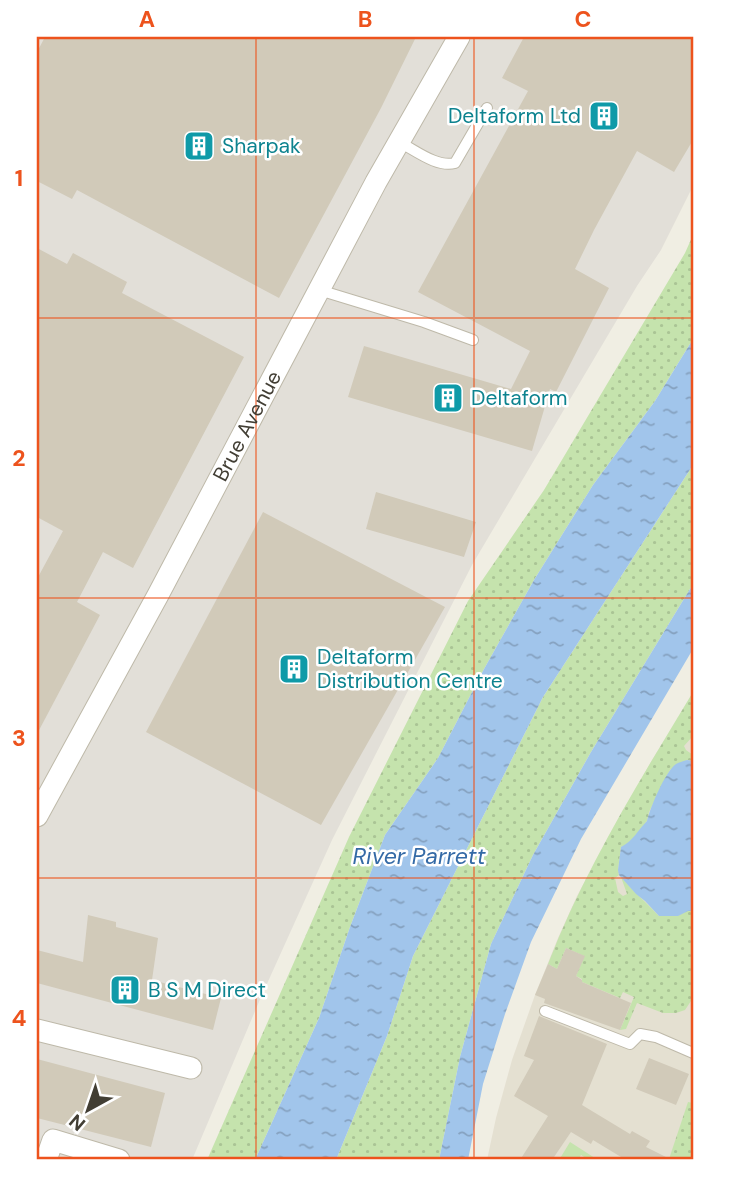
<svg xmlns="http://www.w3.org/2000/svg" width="730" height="1197" font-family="'DM Sans',sans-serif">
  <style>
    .residential { fill: #e4e0d1 }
    .industrial { fill: #e2dfd8 }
    .grass { fill: url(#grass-dots) }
    .garden { fill: #c5e3ad }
    .water { fill: url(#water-ripples) }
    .building { fill: #d1cab9 }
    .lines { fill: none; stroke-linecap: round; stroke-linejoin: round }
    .lane-casing { stroke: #beb9a9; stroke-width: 12 }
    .street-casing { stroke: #beb9a9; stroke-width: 23 }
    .lane { stroke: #fff; stroke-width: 10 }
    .street { stroke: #fff; stroke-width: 21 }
    .grid { fill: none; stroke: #ed531d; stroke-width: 2; stroke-opacity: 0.55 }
    .labels { text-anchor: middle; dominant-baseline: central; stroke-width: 5; stroke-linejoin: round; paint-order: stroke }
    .culture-label { font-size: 21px; fill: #0d838f; stroke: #fff; text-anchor: start }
    .street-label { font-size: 21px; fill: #423e34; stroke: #fff }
    .water-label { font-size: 23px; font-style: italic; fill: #346aa6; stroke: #fff }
    .neatline { fill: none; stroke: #ed531d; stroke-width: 2.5 }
    .grid-label { font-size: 23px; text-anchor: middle; font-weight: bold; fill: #ed531d }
  </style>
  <defs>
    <pattern id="grass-dots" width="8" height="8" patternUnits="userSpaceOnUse" patternTransform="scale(1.75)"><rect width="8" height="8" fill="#c5e3ad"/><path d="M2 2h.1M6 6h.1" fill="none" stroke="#aac495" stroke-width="1.8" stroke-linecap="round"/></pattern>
    <pattern id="water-ripples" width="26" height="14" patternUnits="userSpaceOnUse" patternTransform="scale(1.75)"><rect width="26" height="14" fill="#a1c5eb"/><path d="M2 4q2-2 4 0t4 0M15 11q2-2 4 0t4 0" fill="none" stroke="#85a1bf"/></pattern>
  </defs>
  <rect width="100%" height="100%" fill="#f0eee3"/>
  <path class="residential" d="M693 696V1160H487L496 1118 512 1060 535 995 558 938 577 896 599 855 652 760Z"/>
  <path class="industrial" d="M37 37H693V186L661 250 637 286 472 565 332 840 261 997 192 1160H37Z"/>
  <g class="grass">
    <path d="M693 235V339L655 401 593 485 534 580 484 669 438 758 385 835 350 927 319 1018 255 1160H207L349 837 468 601 544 490 685 253Z"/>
    <path d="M693 465V584L591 752 533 855 491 944 460 1057 439 1160H336L387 1036 413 956 543 697Z"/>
    <path d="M693 692V736L684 746 686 750 693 755V761L687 760 670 770 649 812 647 821 630 843 621 847 618 870 619 875 615 878 618 892 623 896 627 894 621 877C633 891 647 903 659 916H677L688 910 693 911V998L685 1010 676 1013H663L637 1003 626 1029 620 1030 634 997 623 992 620 998 582 982V979L576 976 584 956 566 948 557 969 548 964C585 868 640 780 693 692Z"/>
    <path d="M688 1102 693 1103V1160H672L669 1159Z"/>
  </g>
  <path class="garden" d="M570 1142 598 1160H589L581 1155 578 1160H559Z"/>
  <g class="water">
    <path d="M693 339V465L543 697 413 956 387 1036 336 1160H255L319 1018 350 927 385 835 438 758 484 669 534 580 593 485 655 401Z"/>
    <path d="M693 584V649L581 839 531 942 505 1014 483 1084 468 1160H439L460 1057 491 944 533 855 591 752Z"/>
    <path d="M687 760 693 761V911H688L678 916H659L645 901 636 894 619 875 618 870 621 847C633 841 638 830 647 821 650 808 665 772 676 764 679 762 684 761 687 760Z"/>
  </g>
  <g class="building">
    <path d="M45 37H416L381 108 279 298 77 190 72 199 37 181V52Z"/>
    <path d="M524 37H693V140L674 172 637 151 594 230 575 269 609 288 556 392 550 389 532 451 348 397 364 346 511 389 530 351 418 292 528 91 502 78Z"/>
    <path d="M37 248 67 264 73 253 127 282 122 293 244 357 133 568 103 552 77 602 100 615 37 734V579L63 531 37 517Z"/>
    <path d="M376 492 476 522 464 557 366 529Z"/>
    <path d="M263 512 445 607 321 825 146 732Z"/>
    <path d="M88 915 116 922V927L158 938 152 980 221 998 213 1030 37 983V950L83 962Z"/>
    <path d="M566 948 585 956 576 976 582 980V982L631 1003 620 1030 544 1003 545 999 535 995 548 964 557 969Z"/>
    <path d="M539 1016 607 1044 582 1105 630 1134 632 1131 650 1141 646 1147 672 1160H626L593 1140 591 1144 571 1132 552 1160H520L548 1116 514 1096 534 1060 524 1056Z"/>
    <path d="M649 1058 689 1074 676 1105 636 1089Z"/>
    <path d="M37 1059 165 1093 151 1147 37 1118Z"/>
  </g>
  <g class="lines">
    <g class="lane-casing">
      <g id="lane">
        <path d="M399 142C415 150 437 168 455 163L487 108"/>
        <path d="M319 290 424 322 473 340"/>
        <path d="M545 1011 630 1044 640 1034 656 1037 693 1053"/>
      </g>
    </g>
    <g class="street-casing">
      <g id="street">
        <path id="s1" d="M37 816 158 595 376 182 459 37"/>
        <path d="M37 1030 191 1068"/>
        <path d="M46 1160 53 1140 119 1160"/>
      </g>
    </g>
    <use href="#lane" class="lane"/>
    <use href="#street" class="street"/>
  </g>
  <path class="grid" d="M256 37V1160M474 37V1160M37 318H693M37 598H693M37 878H693"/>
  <defs>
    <g id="building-square" transform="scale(1.575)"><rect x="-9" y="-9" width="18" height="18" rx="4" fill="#0f9aa8" stroke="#fff"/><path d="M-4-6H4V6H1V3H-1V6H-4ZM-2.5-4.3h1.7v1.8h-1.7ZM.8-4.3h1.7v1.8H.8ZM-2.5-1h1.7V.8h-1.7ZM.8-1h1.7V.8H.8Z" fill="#fff"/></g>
  </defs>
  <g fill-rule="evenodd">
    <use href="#building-square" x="604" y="116"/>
    <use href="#building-square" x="199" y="146"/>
    <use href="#building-square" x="448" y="398"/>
    <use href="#building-square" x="294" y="669"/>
    <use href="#building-square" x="125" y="990"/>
  </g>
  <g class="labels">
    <g class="culture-label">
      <text x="581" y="116" text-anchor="end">Deltaform Ltd</text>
      <text x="222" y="146">Sharpak</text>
      <text x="471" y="398">Deltaform</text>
      <text x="317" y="657">Deltaform<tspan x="317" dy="24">Distribution Centre</tspan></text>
      <text x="148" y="990">B S M Direct</text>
    </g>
    <g class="street-label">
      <text stroke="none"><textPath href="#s1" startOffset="443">Brue Avenue</textPath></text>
    </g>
    <g class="water-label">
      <text x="419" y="856">River Parrett</text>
    </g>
  </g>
  <rect width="730" height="1197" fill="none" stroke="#ffffff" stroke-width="77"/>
  <g transform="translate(88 1110) rotate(220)" stroke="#ffffff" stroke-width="5" paint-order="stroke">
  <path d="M0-5L12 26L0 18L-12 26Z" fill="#423e34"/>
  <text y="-10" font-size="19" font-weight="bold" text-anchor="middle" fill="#423e34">N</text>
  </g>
  <rect x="38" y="38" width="654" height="1120" class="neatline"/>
  <g class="grid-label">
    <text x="147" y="27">A</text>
    <text x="365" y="27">B</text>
    <text x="583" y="27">C</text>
    <text x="19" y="186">1</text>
    <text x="19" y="466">2</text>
    <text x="19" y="746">3</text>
    <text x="19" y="1026">4</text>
  </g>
</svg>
